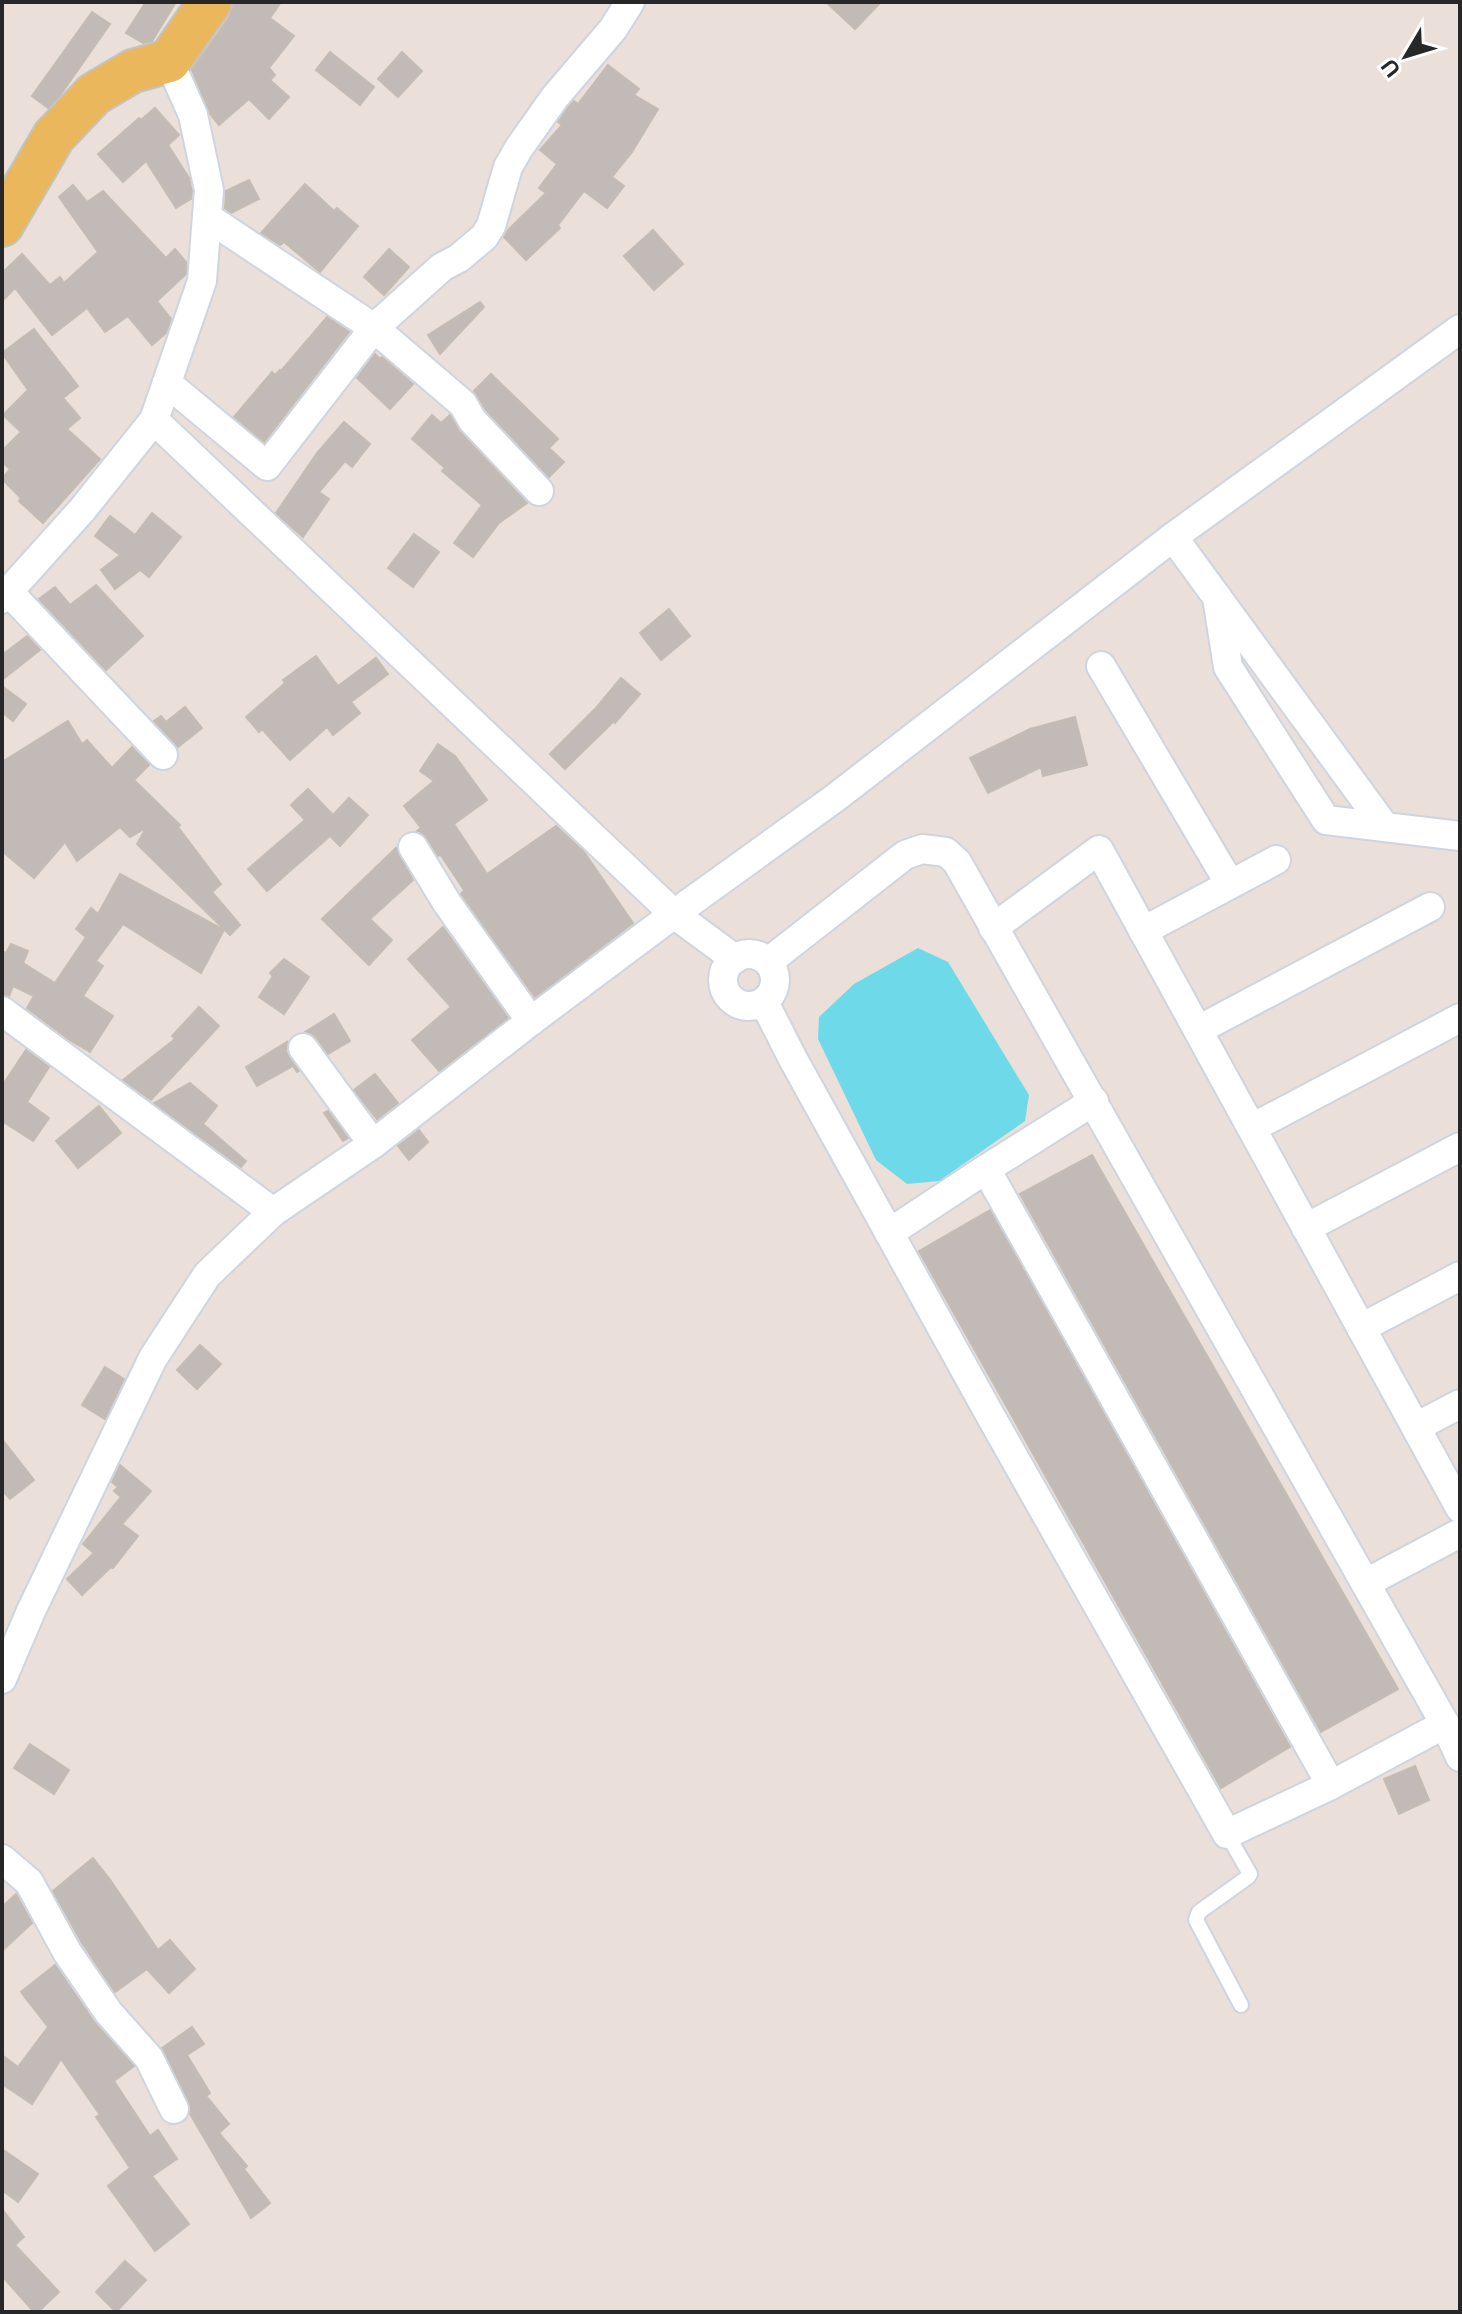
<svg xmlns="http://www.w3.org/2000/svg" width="1462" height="2314" font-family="Arial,sans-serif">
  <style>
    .water { fill: #6ed9e9 }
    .building { fill: #c2bab6; stroke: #c4bcb3; stroke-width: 2 }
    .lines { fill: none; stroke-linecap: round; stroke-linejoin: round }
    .service-casing { stroke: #ced4e0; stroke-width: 18 }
    .minor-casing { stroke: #ced4e0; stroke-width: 32 }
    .primary-casing { stroke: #c3c3c3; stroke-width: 46 }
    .service { stroke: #fff; stroke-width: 14 }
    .minor { stroke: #fff; stroke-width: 28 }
    .primary { stroke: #ebb75c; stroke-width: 42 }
  </style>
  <rect width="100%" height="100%" fill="#eae0d9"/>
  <path class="water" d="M918 948 948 962 1029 1095 1025 1121 939 1181 907 1184 876 1160 818 1039 819 1017 854 984Z"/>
  <g class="building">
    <path d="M146 2H176L152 41 143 43 126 33Z"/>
    <path d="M234 2H281L270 18 294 36 269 68 275 75 270 80 289 97 269 119 249 99 219 125 210 114 192 70 230 16Z"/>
    <path d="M826 2H881L855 29Z"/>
    <path d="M92 12 110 24 61 94 48 108 32 96Z"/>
    <path d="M330 52 374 87 360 105 316 70Z"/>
    <path d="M402 52 422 71 398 97 378 79Z"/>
    <path d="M608 65 639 89 634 95 658 109 632 152 612 177 624 186 607 208 584 191 558 225 560 228 526 260 504 237 508 230 546 193 539 188 557 164 540 150 562 125 558 122 568 107 574 101 578 104Z"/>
    <path d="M155 108 179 135 168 145 189 178 192 191 191 199 176 208 146 161 123 182 98 154 139 118 141 120Z"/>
    <path d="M249 180 259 199 231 213 225 208 226 191Z"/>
    <path d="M305 184 334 211 337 208 358 226 320 272 284 242 280 245 261 233Z"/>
    <path d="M73 185 87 202 103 191 166 258 175 249 186 262V274L157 301 171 319 166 333 152 345 128 316 105 332 87 308 52 335 15 288 2 301V273L22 254 50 285 60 277 64 283 98 252 59 197Z"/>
    <path d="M653 230 683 264 654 290 624 256Z"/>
    <path d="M389 249 409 267 384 295 364 277Z"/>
    <path d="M480 302 484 307 440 354 428 335Z"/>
    <path d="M327 317 349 332 264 442 234 417 272 372 275 375 280 370 281 371Z"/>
    <path d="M34 329 78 386 63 398 80 418 67 429 100 459 43 523 19 501 21 498 2 479 10 469 2 462V451L21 432 3 415 28 390 2 353Z"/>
    <path d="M375 354 380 359 382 357 413 384 390 409 357 378Z"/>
    <path d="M491 374 558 439 549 448 564 462 549 477 486 410 474 391Z"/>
    <path d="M432 415 441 423 450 415 460 432 527 503 499 523 473 557 454 543 482 505 442 471 445 468 412 439Z"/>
    <path d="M344 422 370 444 352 467 345 461 319 492 329 499 303 537 276 513 317 453Z"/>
    <path d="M152 513 181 537 149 577 140 570 115 589 101 570 120 555 95 536 110 516 135 535Z"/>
    <path d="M414 534 439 552 413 587 388 568Z"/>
    <path d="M96 585 143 636 106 670 39 599 55 587 70 605Z"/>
    <path d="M669 609 690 636 661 660 640 633Z"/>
    <path d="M27 636 40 650 2 680V655Z"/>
    <path d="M316 656 338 686 376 658 388 674 351 702 360 713 333 735 327 727 290 760 262 729 259 732 246 717 285 683 283 680Z"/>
    <path d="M621 678 640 694 615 723 614 721 565 769 550 754 596 708Z"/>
    <path d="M2 686 26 704 13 721 2 712Z"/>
    <path d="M185 707 202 728 178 747 154 721 161 716 166 722Z"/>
    <path d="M1075 717 1087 765 1043 776 1041 767 988 793 970 758 1030 729Z"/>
    <path d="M68 721 82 744 87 740 112 768 132 747 149 765 134 780 180 825 178 827 221 884 212 892 240 925 230 935 137 844 146 828 130 837 120 827 77 861 65 842 34 878 2 851V762Z"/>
    <path d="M438 744 455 756 487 800 454 824 487 874 556 826 584 852 633 923 535 997 461 894 464 890 440 854 438 856 427 838 417 831 421 828 404 806 434 781 420 771Z"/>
    <path d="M308 789 333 815 349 798 368 815 340 846 330 836 267 891 248 869 305 820 291 805Z"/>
    <path d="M396 848 413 880 370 919 392 940 369 965 322 919Z"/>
    <path d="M120 874 224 930 201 973 123 924 96 961 103 966 83 996 113 1016 90 1052 68 1039 27 1008 34 996 13 986 9 996 2 994V951L6 953 11 944 28 951 23 963 55 983 86 937 76 929 91 908 98 914Z"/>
    <path d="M443 927 508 1018 439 1071 412 1040 451 1007 408 959Z"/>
    <path d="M284 959 309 977 284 1014 259 997 273 976 270 973Z"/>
    <path d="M199 1007 219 1026 151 1100 123 1080 175 1039 172 1036Z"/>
    <path d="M334 1014 350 1041 328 1054 316 1037 305 1032Z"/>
    <path d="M287 1042 286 1051 289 1057 299 1071 297 1072 293 1066 257 1086 246 1067Z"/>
    <path d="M26 1050 49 1067 27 1102 49 1118 33 1141 2 1121V1086Z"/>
    <path d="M375 1074 398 1103 377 1119 354 1090Z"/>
    <path d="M190 1083 217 1106 203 1124 246 1161 241 1167 154 1103Z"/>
    <path d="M99 1106 121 1133 78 1168 56 1141Z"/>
    <path d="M328 1111 348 1138 343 1141 324 1113Z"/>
    <path d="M419 1130 428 1142 409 1160 398 1146Z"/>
    <path d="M1092 1155 1398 1689 1321 1732 1020 1194Z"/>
    <path d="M990 1210 1290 1747 1221 1788 919 1251Z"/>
    <path d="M200 1345 221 1364 197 1389 177 1370Z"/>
    <path d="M105 1367 124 1379 105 1419 82 1405Z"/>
    <path d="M2 1439 34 1480 10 1499 2 1490Z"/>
    <path d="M120 1465 151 1491 122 1524 138 1536 113 1568 111 1567 82 1595 67 1579 94 1553 83 1544 121 1497 114 1491 118 1487 112 1482Z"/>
    <path d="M30 1744 69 1770 54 1794 14 1768Z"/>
    <path d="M1415 1766 1429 1800 1399 1814 1384 1779Z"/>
    <path d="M93 1858 111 1881 158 1950 170 1940 195 1969 169 1993 147 1969 115 1992 82 1943 53 1891Z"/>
    <path d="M16 1894 32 1923 2 1951V1907Z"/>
    <path d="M55 1965 95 2023 134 2066 114 2081 150 2136 158 2130 177 2159 152 2176 189 2224 155 2251 108 2186 130 2168 96 2117 100 2115 61 2059 32 2104 2 2084V2055L18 2067 48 2027 21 1992Z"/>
    <path d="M192 2027 204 2044 187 2055 210 2093 206 2096 229 2124 219 2133 247 2166 244 2169 270 2203 251 2218 190 2114 189 2102 162 2048Z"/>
    <path d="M2 2149 38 2174 18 2202 2 2190Z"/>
    <path d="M2 2209 24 2237 15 2245 59 2292 38 2312H34L2 2276Z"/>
    <path d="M125 2261 146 2280 116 2312 96 2292Z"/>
  </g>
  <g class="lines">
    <g class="service-casing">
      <path id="service" d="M1227 1834 1250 1874 1248 1877 1199 1912 1196 1920 1241 2005"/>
    </g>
    <g class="minor-casing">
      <g id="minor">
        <path d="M207 217 374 328 463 404 472 420 539 491"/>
        <path d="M167 383 267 466 374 328 442 267 459 258 484 237 491 226 508 167 519 148 555 97 613 29 630 2"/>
        <path d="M154 420 674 914 735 959"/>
        <path d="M1173 537 1385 827"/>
        <path d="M8 591 163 755"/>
        <path d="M1217 597 1228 667 1326 820 1460 836"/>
        <path d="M2 599 82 510 154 420 202 281 209 190 193 115 169 61"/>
        <path d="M1101 666 1230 884"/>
        <path d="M413 847 447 903 531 1021"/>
        <path d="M993 928 1099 850 1460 1508"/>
        <path d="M1143 931 1276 860"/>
        <circle cx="749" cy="980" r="26"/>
        <path d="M768 962 905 855 922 849 946 852 957 862 1445 1724 1460 1757"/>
        <path d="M764 1002 793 1059 990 1415 1227 1834 1331 1785 1445 1724"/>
        <path d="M2 1011 273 1212"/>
        <path d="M1198 1030 1430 907"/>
        <path d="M303 1048 373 1144"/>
        <path d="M1094 1101 986 1169 1331 1785"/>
        <path d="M1252 1128 1460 1018"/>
        <path d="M1306 1228 1460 1147"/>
        <path d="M889 1233 986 1169"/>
        <path d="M1361 1328 1460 1276"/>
        <path d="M1416 1427 1460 1404"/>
        <path d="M1366 1583 1460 1533"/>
        <path d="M2 1679 31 1611 153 1358 207 1275 273 1212 373 1144 531 1021 674 914 835 798 1173 537 1460 329"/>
        <path d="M2 1859 29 1882 67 1952 109 2013 149 2058 174 2109"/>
      </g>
    </g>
    <g class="primary-casing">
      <path id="primary" d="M2 225 54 136 94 94 133 71 169 61 210 2"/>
    </g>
    <use href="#service" class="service"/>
    <use href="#minor" class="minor"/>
    <use href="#primary" class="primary"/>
  </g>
  <rect width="1462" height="2314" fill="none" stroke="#272727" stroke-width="8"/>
  <g transform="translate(1406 56) rotate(232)" stroke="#ffffff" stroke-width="6" paint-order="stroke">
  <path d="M0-6L14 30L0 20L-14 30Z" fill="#272727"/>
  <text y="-12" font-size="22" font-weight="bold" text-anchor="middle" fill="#272727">U</text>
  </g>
</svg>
